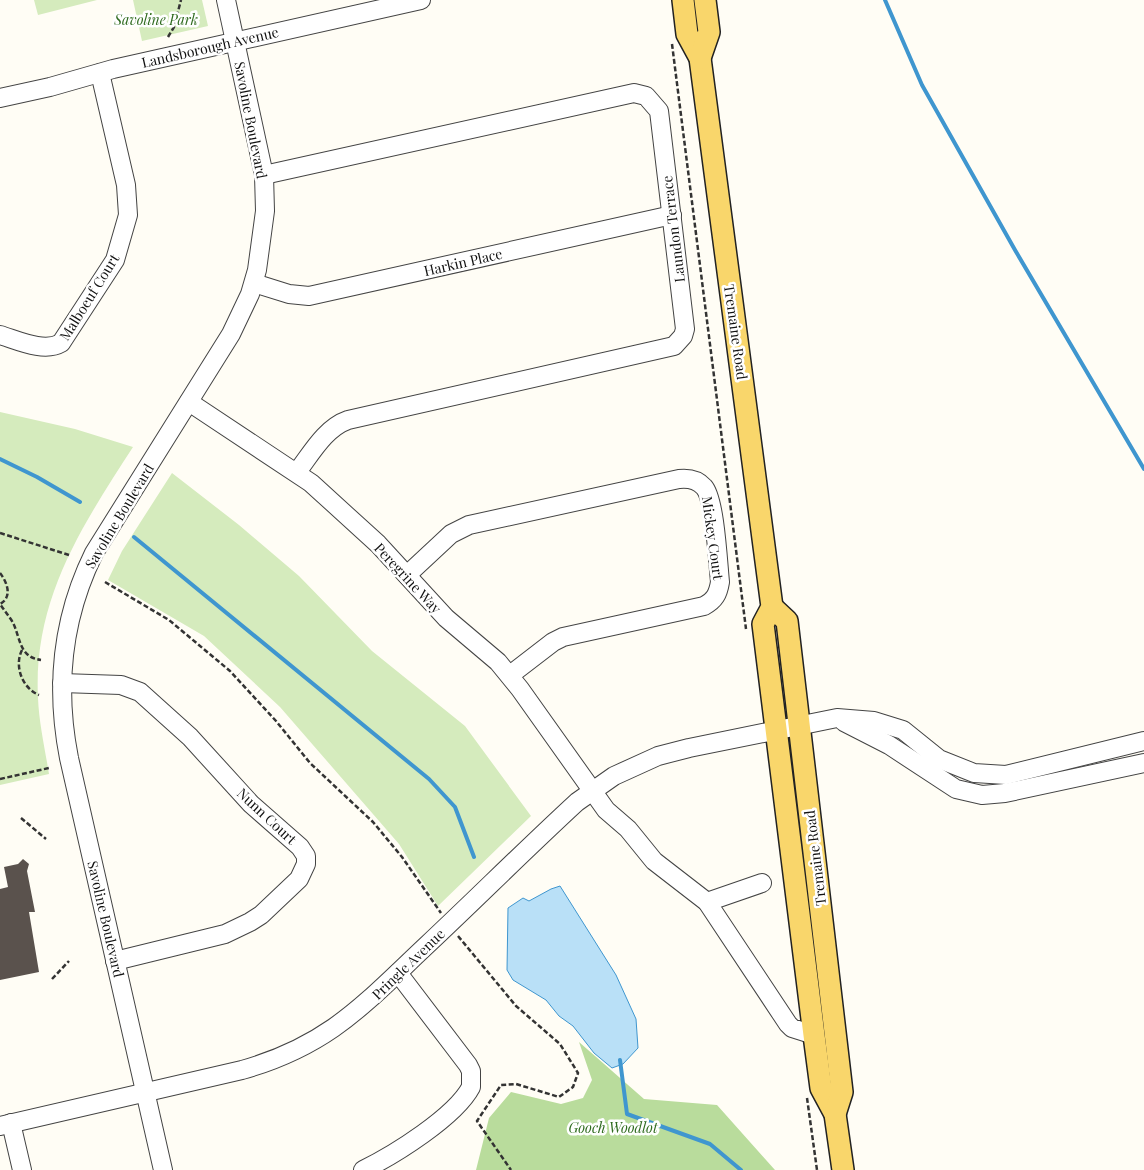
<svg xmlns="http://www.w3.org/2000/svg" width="1144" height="1170" font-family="'Playfair Display',serif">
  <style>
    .green { fill: #d5ebbd }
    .forest { fill: #b9dc9c }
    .water { fill: #b9e0f7; stroke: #3f96cf }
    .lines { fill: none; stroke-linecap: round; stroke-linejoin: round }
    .stream { stroke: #3f96cf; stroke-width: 4 }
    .building { fill: #5a524d }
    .minor-casing { stroke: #444; stroke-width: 20 }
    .major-casing { stroke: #222; stroke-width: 24 }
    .path { stroke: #333; stroke-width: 2.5; stroke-dasharray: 5 2.5; stroke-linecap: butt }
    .minor { stroke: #fff; stroke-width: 18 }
    .major { stroke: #f9d66b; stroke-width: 21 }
    .labels { text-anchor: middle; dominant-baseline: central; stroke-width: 5; stroke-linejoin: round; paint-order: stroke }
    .park-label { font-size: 14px; font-style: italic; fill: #2f6b1f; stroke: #fff }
    .street-label { font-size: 14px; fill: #111; stroke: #fff }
  </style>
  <rect width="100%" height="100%" fill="#fffdf5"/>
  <g class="green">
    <path d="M34 0H97L38 15Z"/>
    <path d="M133 0H202L208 26 142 41Z"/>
    <path d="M0 412 75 429 133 447C82 526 33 599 38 698 39 723 45 749 49 774L0 785Z"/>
    <path d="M172 473 239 525 299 576 372 651 465 726 531 816 438 906 399 844 280 707 204 636 108 580 122 551Z"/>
  </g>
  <path class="forest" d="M579 1042 644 1099 717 1105 775 1170H476L489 1118 511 1092 561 1104 583 1098 592 1080Z"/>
  <path class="water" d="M560 886 616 975 636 1019 638 1048 623 1064 612 1068 594 1053 573 1026 559 1016 546 1000 513 980 507 970 508 908 523 898 529 901 551 889Z"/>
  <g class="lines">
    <g class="stream">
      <path d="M885 0 922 85 1015 250 1144 469"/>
      <path d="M0 459 37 477 80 502"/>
      <path d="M134 537 429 779 455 807 474 857"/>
      <path d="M620 1060 627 1114 710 1144 741 1170"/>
    </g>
  </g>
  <path class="building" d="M23 859 29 864 27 871 35 912H29L39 972 0 980V889L8 887 4 867 18 864Z"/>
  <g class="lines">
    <g class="minor-casing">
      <g id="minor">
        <path d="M0 98 50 87 113 69 421 0"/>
        <path d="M264 175 634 93 646 96 659 111 685 329 683 336 674 346 348 420C325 428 311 454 297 472"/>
        <path d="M254 283 289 294 309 296 672 215"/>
        <path d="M0 335C17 340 44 353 61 343L115 260 128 215 126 185 100 73"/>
        <path d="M189 402 311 483 378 544 446 618 498 662 520 689 606 810 628 829 654 861 707 902 788 1024 792 1028 814 1035"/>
        <path d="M407 575 451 534 469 525 679 479C688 478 697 479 704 487 715 499 718 563 720 582 718 594 715 600 704 606L563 637 553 642 510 675"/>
        <path d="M62 683 121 685 140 692 190 737 251 804 300 847 306 856V864L299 879 261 915 250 922 225 934 115 961"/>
        <path d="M844 722 889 745 956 789 982 795 1005 793 1144 763"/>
        <path d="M707 902 762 883"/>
        <path d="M11 1123 22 1170"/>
        <path d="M0 1126 242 1070C330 1045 364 1004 428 944 478 897 526 849 577 802L614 776 658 756 689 748 837 718 874 721 903 730 939 759 974 773 1006 775 1144 741"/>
        <path d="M163 1170 69 758C55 687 62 618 94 553L231 334 250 294 257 270 265 211 264 175 226 0"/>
        <path d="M363 1170C394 1155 455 1117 471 1087V1071L468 1065 398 973"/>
      </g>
    </g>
    <g class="major-casing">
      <g id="major">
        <path d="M683 0 687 34 700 58 772 607 763 624 814 1035 821 1088 835 1114 843 1170"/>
        <path d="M700 58 709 32 705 0"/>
        <path d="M772 607 787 621 842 1092 835 1114"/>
      </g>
    </g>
    <g class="path">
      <path d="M168 37 174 27 181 0"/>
      <path d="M672 44 746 629"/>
      <path d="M0 533 69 555"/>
      <path d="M0 573C7 582 13 597 0 604 4 610 8 615 12 621 21 637 18 657 41 660"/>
      <path d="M105 582 169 620 230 671 276 721 310 763 373 822 402 857 441 913"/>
      <path d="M22 650C14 666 22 688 39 695"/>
      <path d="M0 779 49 768"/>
      <path d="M21 818 46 839"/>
      <path d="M458 936 516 1006 560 1044 578 1073 573 1087 559 1097 516 1084 501 1085 477 1121 511 1170"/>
      <path d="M52 979 69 961"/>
      <path d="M807 1098 817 1170"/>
    </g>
    <use href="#minor" class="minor"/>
    <use href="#major" class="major"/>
  </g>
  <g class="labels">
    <g class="park-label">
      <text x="156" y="19">Savoline Park</text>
      <text x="613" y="1127">Gooch Woodlot</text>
    </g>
    <g class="street-label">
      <text transform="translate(210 47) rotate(-13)">Landsborough Avenue</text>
      <text transform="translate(251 120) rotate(79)">Savoline Boulevard</text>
      <text transform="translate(673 229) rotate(-97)">Laundon Terrace</text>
      <text transform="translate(463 262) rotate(-13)">Harkin Place</text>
      <text transform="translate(89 297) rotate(-58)">Malboeuf Court</text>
      <text transform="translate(736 332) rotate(82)">Tremaine Road</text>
      <text transform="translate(119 516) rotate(-59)">Savoline Boulevard</text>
      <text transform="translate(713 538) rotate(82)">Mickey Court</text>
      <text transform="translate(408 578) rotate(47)">Peregrine Way</text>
      <text transform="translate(267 816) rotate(43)">Nunn Court</text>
      <text transform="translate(815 858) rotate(-97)">Tremaine Road</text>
      <text transform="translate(106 919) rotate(77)">Savoline Boulevard</text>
      <text transform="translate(408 964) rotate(-44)">Pringle Avenue</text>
    </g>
  </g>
</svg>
